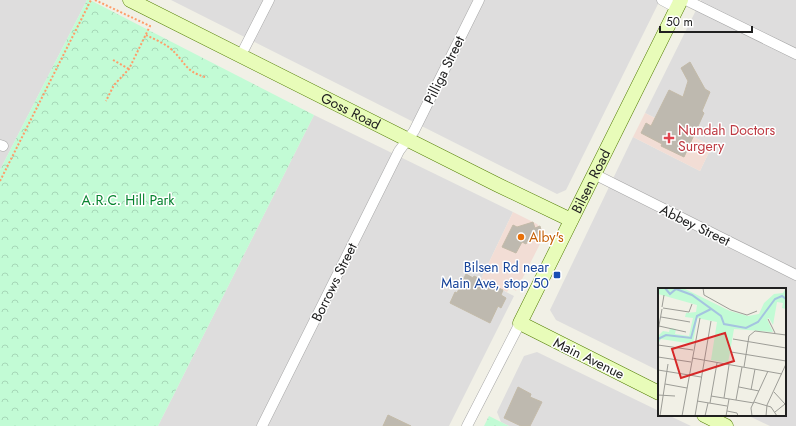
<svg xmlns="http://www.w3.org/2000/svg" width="796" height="426" font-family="Jost,sans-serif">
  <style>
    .residential { fill: #dedddd }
    .commercial { fill: #f2ddd5 }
    .park { fill: url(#park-crowns) }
    .building { fill: #beb9af; stroke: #c3baa8 }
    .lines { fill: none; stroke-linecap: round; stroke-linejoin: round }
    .street-casing { stroke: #a7a7a7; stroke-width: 11 }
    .secondary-casing { stroke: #517d01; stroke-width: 15 }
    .path { stroke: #fe9d69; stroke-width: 2; stroke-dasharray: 2 2; stroke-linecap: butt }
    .street { stroke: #fff; stroke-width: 10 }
    .secondary { stroke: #e8fcb9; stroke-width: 14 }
    .health-dot { fill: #e0444e; stroke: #fff; stroke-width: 1.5 }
    .food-dot { fill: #e8710a; stroke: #fff; stroke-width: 1.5 }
    .transit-dot { fill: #1a4fb4; stroke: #fff; stroke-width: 1.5 }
    .labels { text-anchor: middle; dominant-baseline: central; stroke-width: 3; stroke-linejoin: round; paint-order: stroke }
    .street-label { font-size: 14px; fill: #202020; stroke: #fff }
    .health-label { font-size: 14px; fill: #be3a42; stroke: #fff; text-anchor: start }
    .park-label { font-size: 14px; fill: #088430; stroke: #fff }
    .food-label { font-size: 14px; fill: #c56008; stroke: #fff; text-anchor: start }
    .transit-label { font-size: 14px; fill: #164399; stroke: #fff; text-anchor: end }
    .inset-river { fill: none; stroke: #a5c4e0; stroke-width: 2 }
    .inset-road { fill: none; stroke: #9d9d97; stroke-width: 1 }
    .view { fill: #d62828; fill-opacity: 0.15; stroke: #d62828; stroke-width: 2 }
    .inset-edge { fill: none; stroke: #202020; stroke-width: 2 }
  </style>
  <defs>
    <pattern id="park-crowns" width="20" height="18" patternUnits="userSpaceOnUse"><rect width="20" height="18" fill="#c2fbd5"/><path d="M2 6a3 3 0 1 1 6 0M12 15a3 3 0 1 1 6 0" fill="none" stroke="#a6d7b7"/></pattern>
  </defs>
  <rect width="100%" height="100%" fill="#f1f0e6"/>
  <g class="residential">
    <path d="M0 0H87L0 170Z"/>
    <path d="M171 0H660L566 190 557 194Z"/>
    <path d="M701 0H796V426H770L747 415H785V289H659V371L556 320 550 310 633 137 700 171 712 146 645 113Z"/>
    <path d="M314 115 513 212 481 279 514 296 449 426H158Z"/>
    <path d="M537 352 659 411V415H668L691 426H509L501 422 497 412 524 356Z"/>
  </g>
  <g class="commercial">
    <path d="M645 113 712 146 700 171 633 137Z"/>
    <path d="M513 212 537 224 542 229 543 235 541 242 516 291 510 287 507 292 481 279Z"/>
  </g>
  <g class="park">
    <path d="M87 0H90L314 115 158 426H0V170Z"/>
    <path d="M489 416 509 426H484Z"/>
  </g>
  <g class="building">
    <path d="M690 62 705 89 710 92 702 111 704 113 684 157 661 146 662 144 641 133 646 123 651 126 669 90 683 97 688 81 681 68Z"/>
    <path d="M533 222 535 228 540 226 542 235 528 240 526 244 522 242 516 253 502 247 513 225 517 227Z"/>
    <path d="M466 274 473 278 474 276 503 290 501 295 506 298 501 308 498 306 490 323 450 303 455 292 457 293Z"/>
    <path d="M518 387 531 394 530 397 542 402 530 426H521L504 418Z"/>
    <path d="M388 415 411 426H383Z"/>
  </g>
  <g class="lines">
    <g class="street-casing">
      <g id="street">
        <path d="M662 0 677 8"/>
        <path d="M686 0 796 54"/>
        <path d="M241 55 269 0"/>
        <path d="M0 145 3 146"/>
        <path d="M594 174 796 275"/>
        <path d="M262 426 399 151 414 131 479 0"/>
        <path d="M467 426 520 323"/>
      </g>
    </g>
    <g class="secondary-casing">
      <g id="secondary">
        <path id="s1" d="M130 0 498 185 571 220"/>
        <path id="s2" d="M659 393 520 323 681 0"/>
        <path d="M704 415 726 426"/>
      </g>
    </g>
    <g class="path">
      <path d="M95 0 150 26 129 69 114 85 106 101"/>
      <path d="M146 35C154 39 164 43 171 49 185 61 184 71 205 77"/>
      <path d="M113 60 129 69"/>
      <path d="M0 181 91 0"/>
    </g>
    <use href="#street" class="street"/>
    <use href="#secondary" class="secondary"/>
  </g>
  <path class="health-dot" d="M667 132h4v4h4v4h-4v4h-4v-4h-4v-4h4z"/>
  <circle class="food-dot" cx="521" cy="237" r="4"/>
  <rect class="transit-dot" x="553" y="271" width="8" height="8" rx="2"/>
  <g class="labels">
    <g class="street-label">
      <text transform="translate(444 70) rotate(-64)">Pilliga Street</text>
      <text stroke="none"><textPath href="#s1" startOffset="247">Goss Road</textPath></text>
      <text stroke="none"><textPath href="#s2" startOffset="314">Bilsen Road</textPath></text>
      <text transform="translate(695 225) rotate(26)">Abbey Street</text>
      <text transform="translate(334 282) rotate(-64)">Borrows Street</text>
      <text transform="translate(589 358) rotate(26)">Main Avenue</text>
    </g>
    <g class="health-label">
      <text x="678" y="130">Nundah Doctors<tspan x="678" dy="16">Surgery</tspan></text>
    </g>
    <g class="park-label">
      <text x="128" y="200">A.R.C. Hill Park</text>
    </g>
    <g class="food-label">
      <text x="529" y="237">Alby's</text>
    </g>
    <g class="transit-label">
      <text x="549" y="267">Bilsen Rd near<tspan x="549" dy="16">Main Ave, stop 50</tspan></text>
    </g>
  </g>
  <g transform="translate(658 288)">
    <rect width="128" height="128" fill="#f1f0e6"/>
    <path d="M0 0H25L72 23 90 28 101 26 106 15 116 6 125 5 128 0V21L124 20 125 15 119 14 115 37 111 30 109 31 115 44 76 41 70 75 53 72 59 34 39 30 35 56 3 51 0 56V48L5 43 11 44 12 40 18 41 17 46 31 48 35 30 27 29 28 25 38 24 39 17 0 6Z" fill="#c2fbd5"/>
    <path class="inset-river" d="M7 0 12 6 18 1 34 7 63 28 66 36 88 40 100 34 117 11 124 8 128 11M0 51 8 47 33 50 39 28 53 21"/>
    <path class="inset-road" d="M45 0 46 7 73 22 89 27 99 23M4 19 6 7M5 20 31 24 34 16M3 29 32 34M110 31 117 45M1 38 28 44M0 43 4 21M75 51 128 60M0 57 35 62M73 64 128 73M0 69 33 74M34 70 124 86M86 79 91 48 97 43 128 47M0 82 31 87M31 87 43 89M7 96 29 100M81 99 101 103M93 102 97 81M116 104 127 116M0 107 17 108M53 108 96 115M66 110 71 77M78 112 84 79M39 113 69 118M96 114 113 119 119 128M52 115 59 75M69 123 79 125 80 128M117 124 127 116M2 128 10 76M24 128 42 30M37 128 53 33M47 128 50 115M68 128 71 111M94 128 93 120 110 83M108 128 109 117 128 76"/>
    <path class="view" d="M67 45 76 73 23 90 14 61Z"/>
    <rect width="128" height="128" class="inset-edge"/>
  </g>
  <path d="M660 26v6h92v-6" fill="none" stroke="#202020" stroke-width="2"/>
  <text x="666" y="26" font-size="12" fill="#202020" stroke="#ffffff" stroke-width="3" paint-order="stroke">50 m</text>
</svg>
